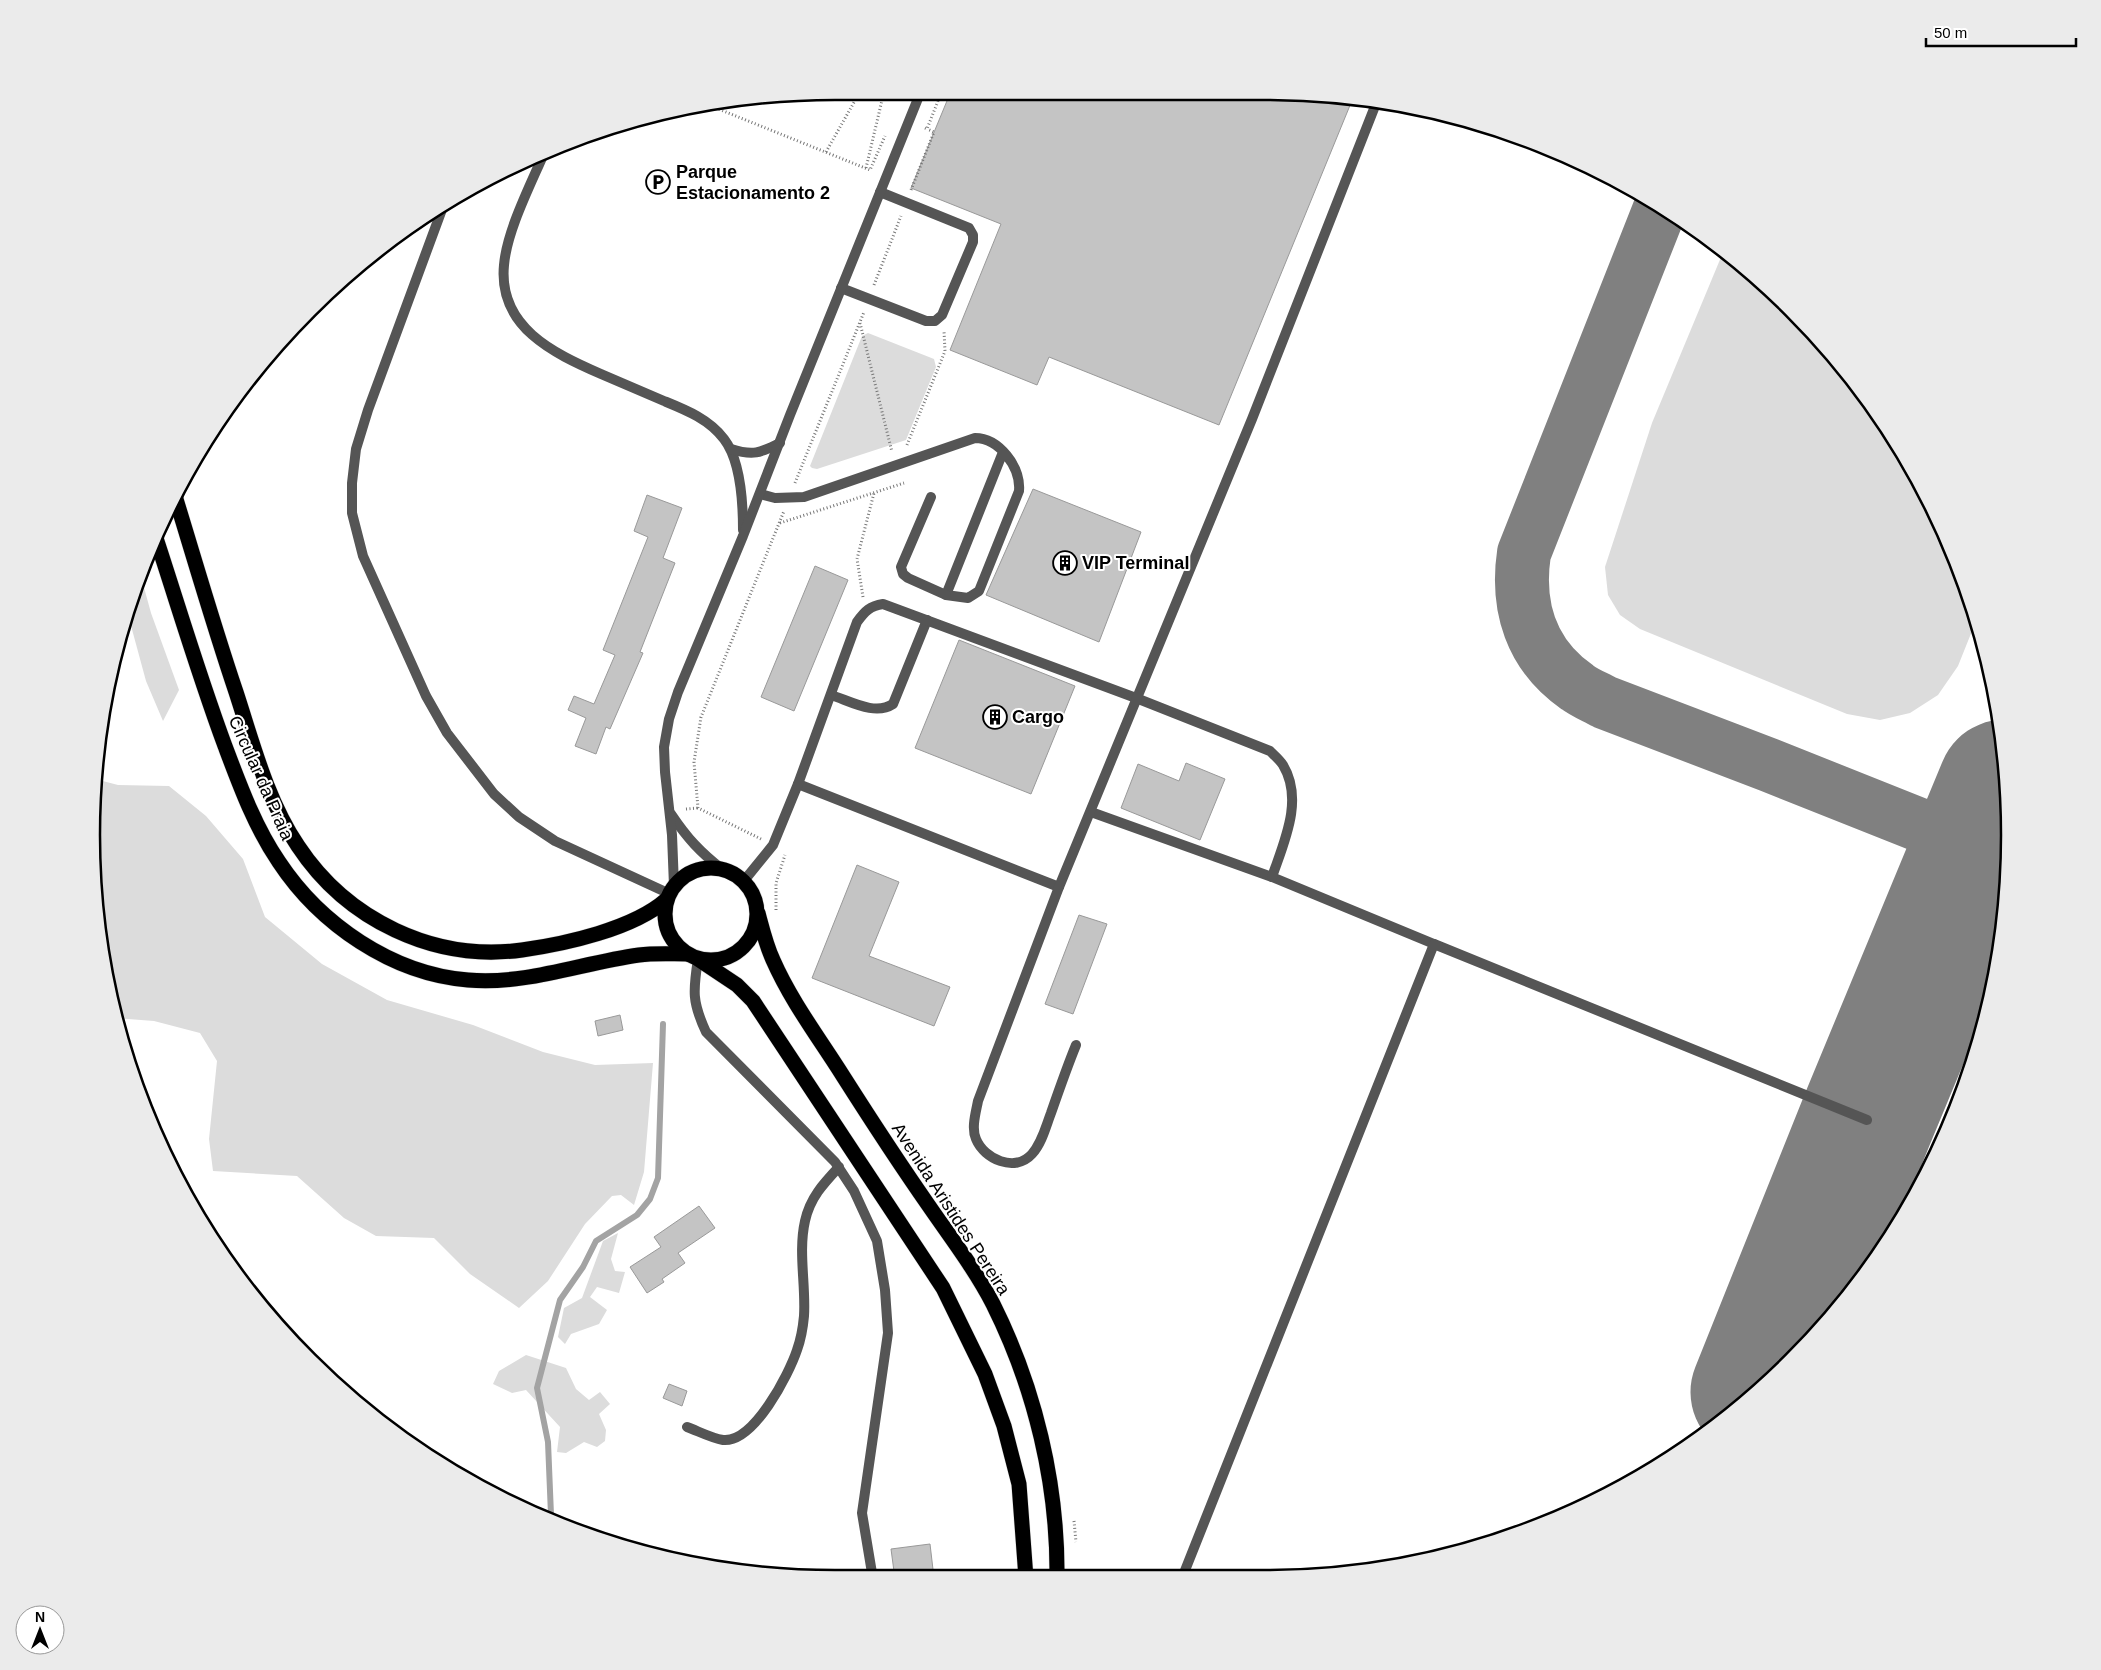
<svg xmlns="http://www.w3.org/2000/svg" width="2101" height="1670" font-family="Arial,sans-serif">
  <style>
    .green { fill: #dcdcdc }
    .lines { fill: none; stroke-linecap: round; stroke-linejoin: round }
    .stream { stroke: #a3a3a3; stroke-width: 6 }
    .taxiway { stroke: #808080; stroke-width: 54 }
    .runway { stroke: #808080; stroke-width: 135 }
    .building { fill: #c4c4c4; stroke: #999 }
    .highway-casing { stroke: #dbdbdb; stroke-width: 16 }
    .path { stroke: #777; stroke-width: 3; stroke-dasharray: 1 2.5; stroke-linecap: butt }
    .lane { stroke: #555; stroke-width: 10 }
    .street { stroke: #555; stroke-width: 10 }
    .highway { stroke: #000; stroke-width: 15 }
    .labels { text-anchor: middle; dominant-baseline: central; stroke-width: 4; stroke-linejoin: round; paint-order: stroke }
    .poi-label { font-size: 18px; font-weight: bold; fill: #000; stroke: #fff; text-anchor: start }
    .street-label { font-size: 18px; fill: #000; stroke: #fff }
    .rim { fill: none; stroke: #000; stroke-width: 2.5 }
  </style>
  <rect width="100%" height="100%" fill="#fff"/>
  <g class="green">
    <path d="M1724 250 1825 344 1910 463 1970 596 1976 621 1958 666 1938 695 1910 713 1880 720 1847 714 1640 629 1620 615 1608 595 1605 567 1652 423Z"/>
    <path d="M868 333 934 359 936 367 906 440 817 469 812 468 810 466 862 336Z"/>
    <path d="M140 573 151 613 179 690 163 721 146 681 127 611Z"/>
    <path d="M95 779 118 785 169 786 206 816 243 859 265 917 322 964 387 1000 473 1025 543 1052 595 1065 653 1063 644 1172 634 1205 621 1195 612 1196 585 1224 548 1281 519 1308 470 1274 434 1238 376 1236 344 1218 297 1176 213 1171 209 1139 217 1061 200 1033 154 1021 115 1018 98 932 91 835Z"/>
    <path d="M618 1233 611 1259 615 1271 625 1272 619 1293 597 1287 590 1297 607 1310 599 1324 571 1334 565 1344 558 1337 564 1308 582 1298 603 1241Z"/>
    <path d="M526 1355 566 1368 576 1389 589 1400 600 1392 610 1404 599 1414 606 1430 605 1441 597 1447 584 1442 566 1453 557 1452 560 1427 526 1390 512 1393 493 1384 499 1371Z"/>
  </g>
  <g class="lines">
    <path class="stream" d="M554 1523 551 1515 548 1442 537 1388 560 1300 583 1267 596 1241 637 1215 650 1199 658 1178 663 1024"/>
    <path class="taxiway" d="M1661 206 1524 553C1516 607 1531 655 1577 687 1585 693 1595 697 1604 702L1769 765 1980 849"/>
    <path class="runway" d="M1758 1392 1867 1120 2005 787"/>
  </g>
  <g class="building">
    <path d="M1314 93 1353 98 1219 425 1049 357 1037 385 950 350 1001 224 911 188 949 96Z"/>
    <path d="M1033 489 1141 532 1099 642 986 595Z"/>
    <path d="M647 495 682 508 663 558 675 563 640 652 643 653 610 729 606 727 596 754 575 746 586 718 568 710 574 696 594 704 615 655 603 650 648 537 634 531Z"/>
    <path d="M815 566 848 580 794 711 761 697Z"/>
    <path d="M959 640 1075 686 1031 794 915 748Z"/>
    <path d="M1186 763 1225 779 1200 840 1121 808 1138 764 1179 781Z"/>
    <path d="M857 865 899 882 869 956 950 987 934 1026 812 978Z"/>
    <path d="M1079 915 1107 924 1073 1014 1045 1004Z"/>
    <path d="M620 1015 623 1030 598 1036 595 1021Z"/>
    <path d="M699 1206 715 1228 678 1253 685 1263 662 1279 664 1282 647 1293 630 1267 661 1247 654 1237Z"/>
    <path d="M669 1384 687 1391 682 1406 663 1398Z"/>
    <path d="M930 1544 934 1578 895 1579 891 1549Z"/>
  </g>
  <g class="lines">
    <g class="highway-casing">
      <g id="highway">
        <path d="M175 496C195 561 214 627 236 692 253 744 267 800 298 846 347 920 434 962 522 950 565 944 633 929 666 900"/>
        <path d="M155 535C178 605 199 676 225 746 240 786 255 827 279 862 320 924 392 974 468 980 527 985 581 963 639 955 654 953 671 954 687 954"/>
        <circle cx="711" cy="914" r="46"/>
        <path d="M758 913C762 928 766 945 773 960 791 1001 819 1038 843 1076 871 1120 899 1163 929 1206 951 1238 975 1269 993 1304 1035 1388 1058 1484 1057 1578"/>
        <path d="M698 959 737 985 753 1001 943 1288 985 1374 1004 1426 1019 1484 1026 1578"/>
      </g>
    </g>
    <g class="path">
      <path d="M706 104 870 170 885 136"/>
      <path d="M925 128 927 129 940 96"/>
      <path d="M826 152 857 97"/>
      <path d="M866 168 883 96"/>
      <path d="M911 190 934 132 927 129"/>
      <path d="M874 285 901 216"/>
      <path d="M860 323 892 452"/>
      <path d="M907 445 945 351 944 331"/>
      <path d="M795 483 864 312"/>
      <path d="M780 523 904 483"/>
      <path d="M863 597 857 559 874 493"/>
      <path d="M686 809 698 808"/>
      <path d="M761 839 698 808 694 762 701 717 784 511"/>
      <path d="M776 910V883L785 855"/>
      <path d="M1074 1521 1076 1542"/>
    </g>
    <g class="lane">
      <path d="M545 151C531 184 507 230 504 265 498 327 553 353 601 374 622 383 643 392 664 401 686 410 709 419 724 439 741 461 743 503 743 530"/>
      <path d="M841 288 926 321H935L942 315 973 242V235L969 228 880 192"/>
      <path d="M731 449C753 456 760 453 780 443"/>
      <path d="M760 494 775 498 804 497 975 438C999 438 1021 467 1019 491L979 591 968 598 946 595 1003 452"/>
      <path d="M931 497 901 567 903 574 908 578 946 595"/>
      <path d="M831 695C850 701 875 716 893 704L927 620"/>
      <path d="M798 784 1059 887"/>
      <path d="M1091 812 1272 877 1434 944"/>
      <path d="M671 814C687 838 700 852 723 870"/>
      <path d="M743 882 773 845 798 784 857 622C865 611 870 606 883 604L1136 698 1270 751C1274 755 1280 760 1283 765 1304 800 1284 842 1272 877"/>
      <path d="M674 886 672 835 665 772 664 747 669 719 678 692 743 536 790 415 919 96"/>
      <path d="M698 959C693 991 692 1002 706 1032L835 1162 854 1191 877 1241 885 1290 888 1333 862 1513 873 1579"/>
      <path d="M1076 1045C1067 1067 1059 1090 1051 1113 1046 1126 1042 1143 1032 1154 1015 1173 984 1159 976 1139 971 1128 976 1112 978 1101L1059 887 1252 419 1377 101"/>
      <path d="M687 1427C698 1431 711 1438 723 1440 754 1443 789 1374 797 1350 801 1339 803 1327 804 1316 806 1285 798 1252 805 1221 810 1198 823 1184 839 1167"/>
      <path d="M1182 1578 1434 944 1867 1120"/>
    </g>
    <path class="street" d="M444 204 368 410 356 449 352 483V513L363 556 426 696 447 733 494 794 519 817 555 841 670 894"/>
    <use href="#highway" class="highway"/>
  </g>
  <defs>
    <g id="parking-ring" transform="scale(1.25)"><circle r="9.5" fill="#fff" stroke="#000" stroke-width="1.5"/><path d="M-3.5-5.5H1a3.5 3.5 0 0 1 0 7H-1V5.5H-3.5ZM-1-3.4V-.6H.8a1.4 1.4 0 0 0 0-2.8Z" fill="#000"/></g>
    <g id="building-ring" transform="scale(1.25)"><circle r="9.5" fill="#fff" stroke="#000" stroke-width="1.5"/><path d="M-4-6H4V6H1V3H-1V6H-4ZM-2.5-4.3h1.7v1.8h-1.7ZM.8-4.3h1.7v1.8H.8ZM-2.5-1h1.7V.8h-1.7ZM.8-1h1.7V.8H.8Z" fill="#000"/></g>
  </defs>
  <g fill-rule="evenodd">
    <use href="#parking-ring" x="658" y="182"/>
    <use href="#building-ring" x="1065" y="563"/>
    <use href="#building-ring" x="995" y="717"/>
  </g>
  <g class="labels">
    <g class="poi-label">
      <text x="676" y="172">Parque<tspan x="676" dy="21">Estacionamento 2</tspan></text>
      <text x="1082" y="563">VIP Terminal</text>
      <text x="1012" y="717">Cargo</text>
    </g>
    <g class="street-label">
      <text transform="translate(261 778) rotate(66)">Circular da Praia</text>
      <text transform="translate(951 1209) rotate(57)">Avenida Aristides Pereira</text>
    </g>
  </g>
  <path d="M0 0H2101V1670H0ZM835 100H1266A735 735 0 0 1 2001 835V835A735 735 0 0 1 1266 1570H835A735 735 0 0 1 100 835V835A735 735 0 0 1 835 100Z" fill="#ebebeb" fill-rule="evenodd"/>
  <path class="rim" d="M835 100H1266A735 735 0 0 1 2001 835V835A735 735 0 0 1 1266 1570H835A735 735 0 0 1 100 835V835A735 735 0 0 1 835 100Z"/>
  <g transform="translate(40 1630)"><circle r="24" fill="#ffffff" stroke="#999999"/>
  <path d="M0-4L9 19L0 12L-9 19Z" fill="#000000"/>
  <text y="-8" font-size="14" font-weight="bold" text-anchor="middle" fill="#000000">N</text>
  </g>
  <path d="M1926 38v8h150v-8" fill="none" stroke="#000000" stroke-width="2.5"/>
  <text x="1934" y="38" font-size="15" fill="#000000" stroke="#ffffff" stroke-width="4" paint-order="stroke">50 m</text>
</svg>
